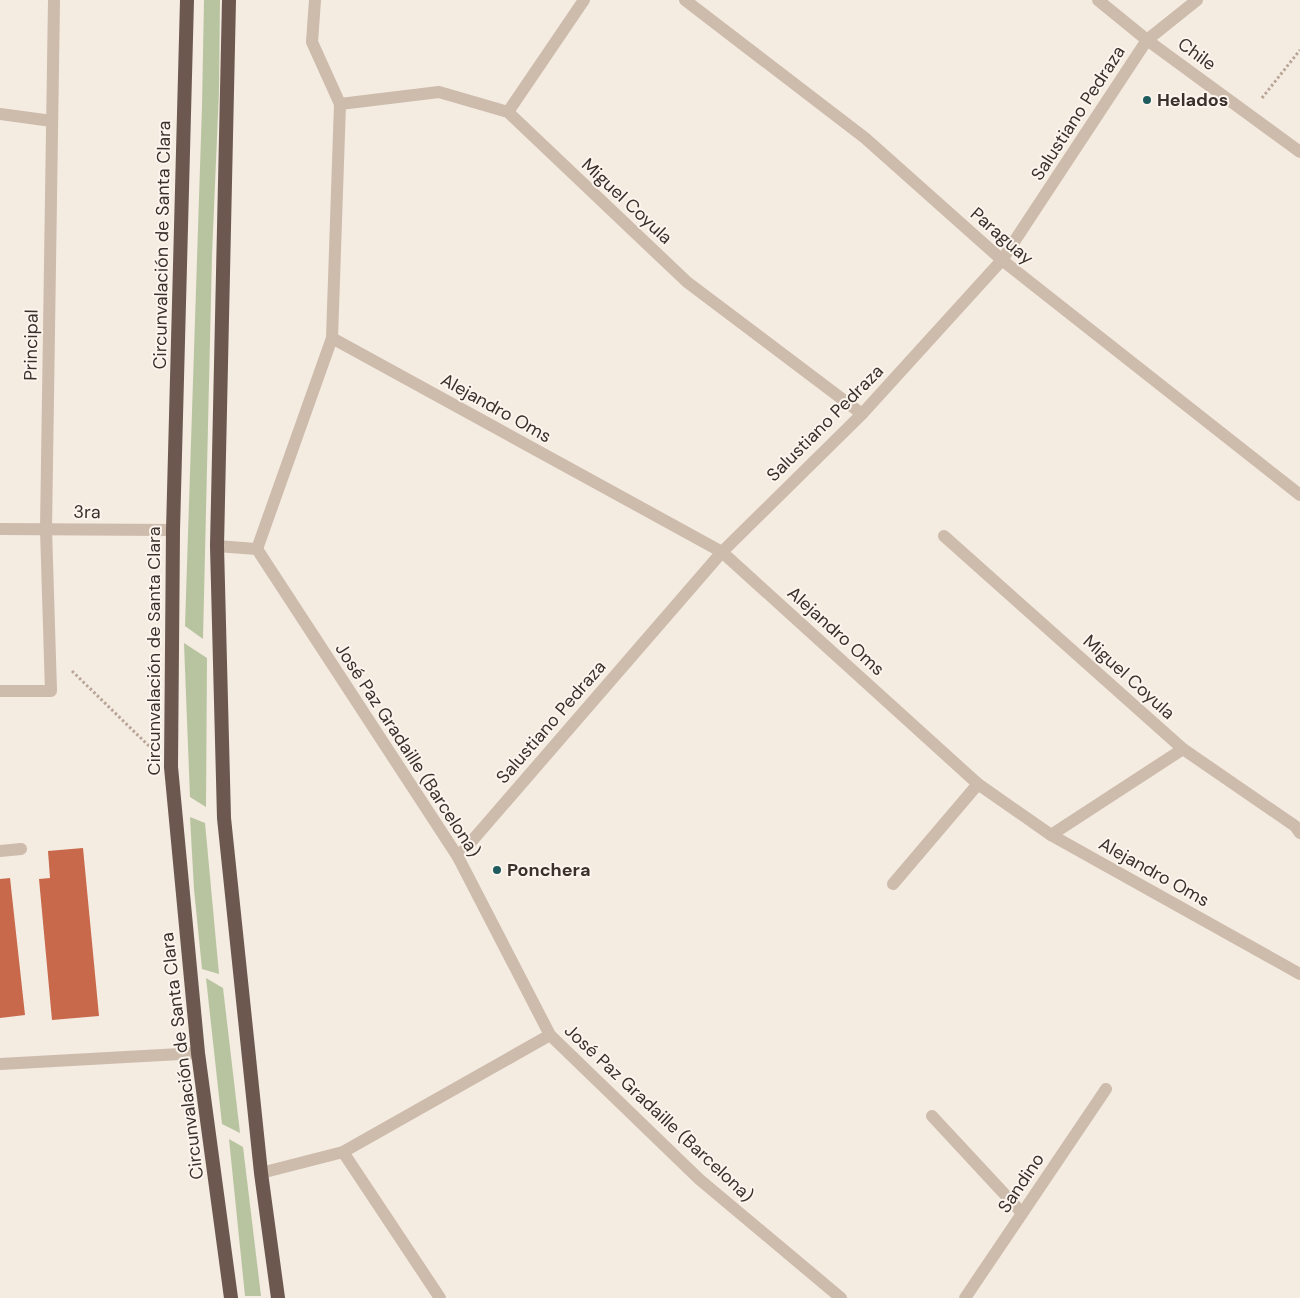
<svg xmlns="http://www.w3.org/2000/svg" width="1300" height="1298" font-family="'DM Sans',sans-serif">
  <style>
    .green { fill: #b8c4a0 }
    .building { fill: #c8694b }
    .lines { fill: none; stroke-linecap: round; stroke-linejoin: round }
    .path { stroke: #b9a596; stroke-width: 3; stroke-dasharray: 2.5 2.5; stroke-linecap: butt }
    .service { stroke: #cdbbac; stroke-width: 12 }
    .minor { stroke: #cdbbac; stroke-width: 12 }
    .trunk { stroke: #6c584f; stroke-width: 14 }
    .poi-dot { fill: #1f5a5e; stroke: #fbf5ee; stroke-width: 2 }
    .labels { text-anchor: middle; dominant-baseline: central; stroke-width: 4; stroke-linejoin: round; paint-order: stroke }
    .street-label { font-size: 18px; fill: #3b302b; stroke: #fbf5ee }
    .poi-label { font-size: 18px; font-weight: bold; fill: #3b302b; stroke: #fbf5ee; text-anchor: start }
  </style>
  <rect width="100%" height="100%" fill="#f4ebe1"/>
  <g class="green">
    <path d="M204 0H220L219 91 212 255 203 639 185 626 202 106Z"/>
    <path d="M184 643 207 658 206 807 190 797Z"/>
    <path d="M190 817 205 823 219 974 202 969 194 889Z"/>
    <path d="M206 978 223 988 240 1133 222 1124Z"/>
    <path d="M229 1139 243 1147 261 1296H245Z"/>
  </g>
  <g class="building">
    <path d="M83 848 99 1016 52 1020 39 879 50 878 48 851Z"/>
    <path d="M10 878 25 1015 0 1018V879Z"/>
  </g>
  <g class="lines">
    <g class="path">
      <path d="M1262 98 1300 50"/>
      <path d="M72 671 150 747"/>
    </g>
    <g class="service">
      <path d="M0 114 52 121"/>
      <path d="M0 851 21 849"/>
      <path d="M893 884 978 784"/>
      <path d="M0 1064 198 1053"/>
      <path d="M932 1116 1022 1213"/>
      <path d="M343 1152 440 1298"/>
    </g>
    <g class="minor">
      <path d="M685 0 865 138 1002 260 1300 495"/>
      <path d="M1098 0 1147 40 1300 152"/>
      <path d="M340 104 439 92 508 112 687 282 862 414"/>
      <path d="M508 112 584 0"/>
      <path d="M332 338 722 552 978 784 1051 835 1300 974"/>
      <path d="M0 529 173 530"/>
      <path d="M944 536 1183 749 1295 826 1300 833"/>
      <path d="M217 546 257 549 458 857 550 1035 699 1179 841 1298"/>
      <path d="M257 549 332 338 340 104 312 42 315 0"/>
      <path d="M0 691H51L46 529 54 0"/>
      <path d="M1051 835 1183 749"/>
      <path d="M458 857 722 552 862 414 1002 260 1147 40 1197 0"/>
      <path d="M261 1173 343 1152 550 1035"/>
      <path d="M965 1298 1106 1089"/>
    </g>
    <g class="trunk">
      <path d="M187 0 173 530 171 767 198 1053 231 1298"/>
      <path d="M229 0 217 546 224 818 261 1173 278 1298"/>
    </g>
  </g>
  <g class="poi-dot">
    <circle cx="1147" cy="100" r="5"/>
    <circle cx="497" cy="870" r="5"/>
  </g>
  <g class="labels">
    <g class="street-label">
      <text transform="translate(1197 54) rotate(36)">Chile</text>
      <text transform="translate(1078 113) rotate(-57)">Salustiano Pedraza</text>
      <text transform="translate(627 201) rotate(43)">Miguel Coyula</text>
      <text transform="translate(1002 236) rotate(41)">Paraguay</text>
      <text transform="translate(162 245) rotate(-89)">Circunvalación de Santa Clara</text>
      <text transform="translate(31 345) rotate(-89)">Principal</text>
      <text transform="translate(496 408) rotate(29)">Alejandro Oms</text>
      <text transform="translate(825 423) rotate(-45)">Salustiano Pedraza</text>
      <text transform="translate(87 512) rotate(1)">3ra</text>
      <text transform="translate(836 631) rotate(42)">Alejandro Oms</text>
      <text transform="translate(154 651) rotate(-90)">Circunvalación de Santa Clara</text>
      <text transform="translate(1129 677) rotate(42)">Miguel Coyula</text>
      <text transform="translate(551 722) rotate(-49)">Salustiano Pedraza</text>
      <text transform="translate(408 750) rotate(57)">José Paz Gradaille (Barcelona)</text>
      <text transform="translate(1154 872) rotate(29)">Alejandro Oms</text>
      <text transform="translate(182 1056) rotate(-97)">Circunvalación de Santa Clara</text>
      <text transform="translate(659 1113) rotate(43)">José Paz Gradaille (Barcelona)</text>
      <text transform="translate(1021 1183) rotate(-56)">Sandino</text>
    </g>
    <g class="poi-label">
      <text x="1157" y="100">Helados</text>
      <text x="507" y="870">Ponchera</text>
    </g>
  </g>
</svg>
